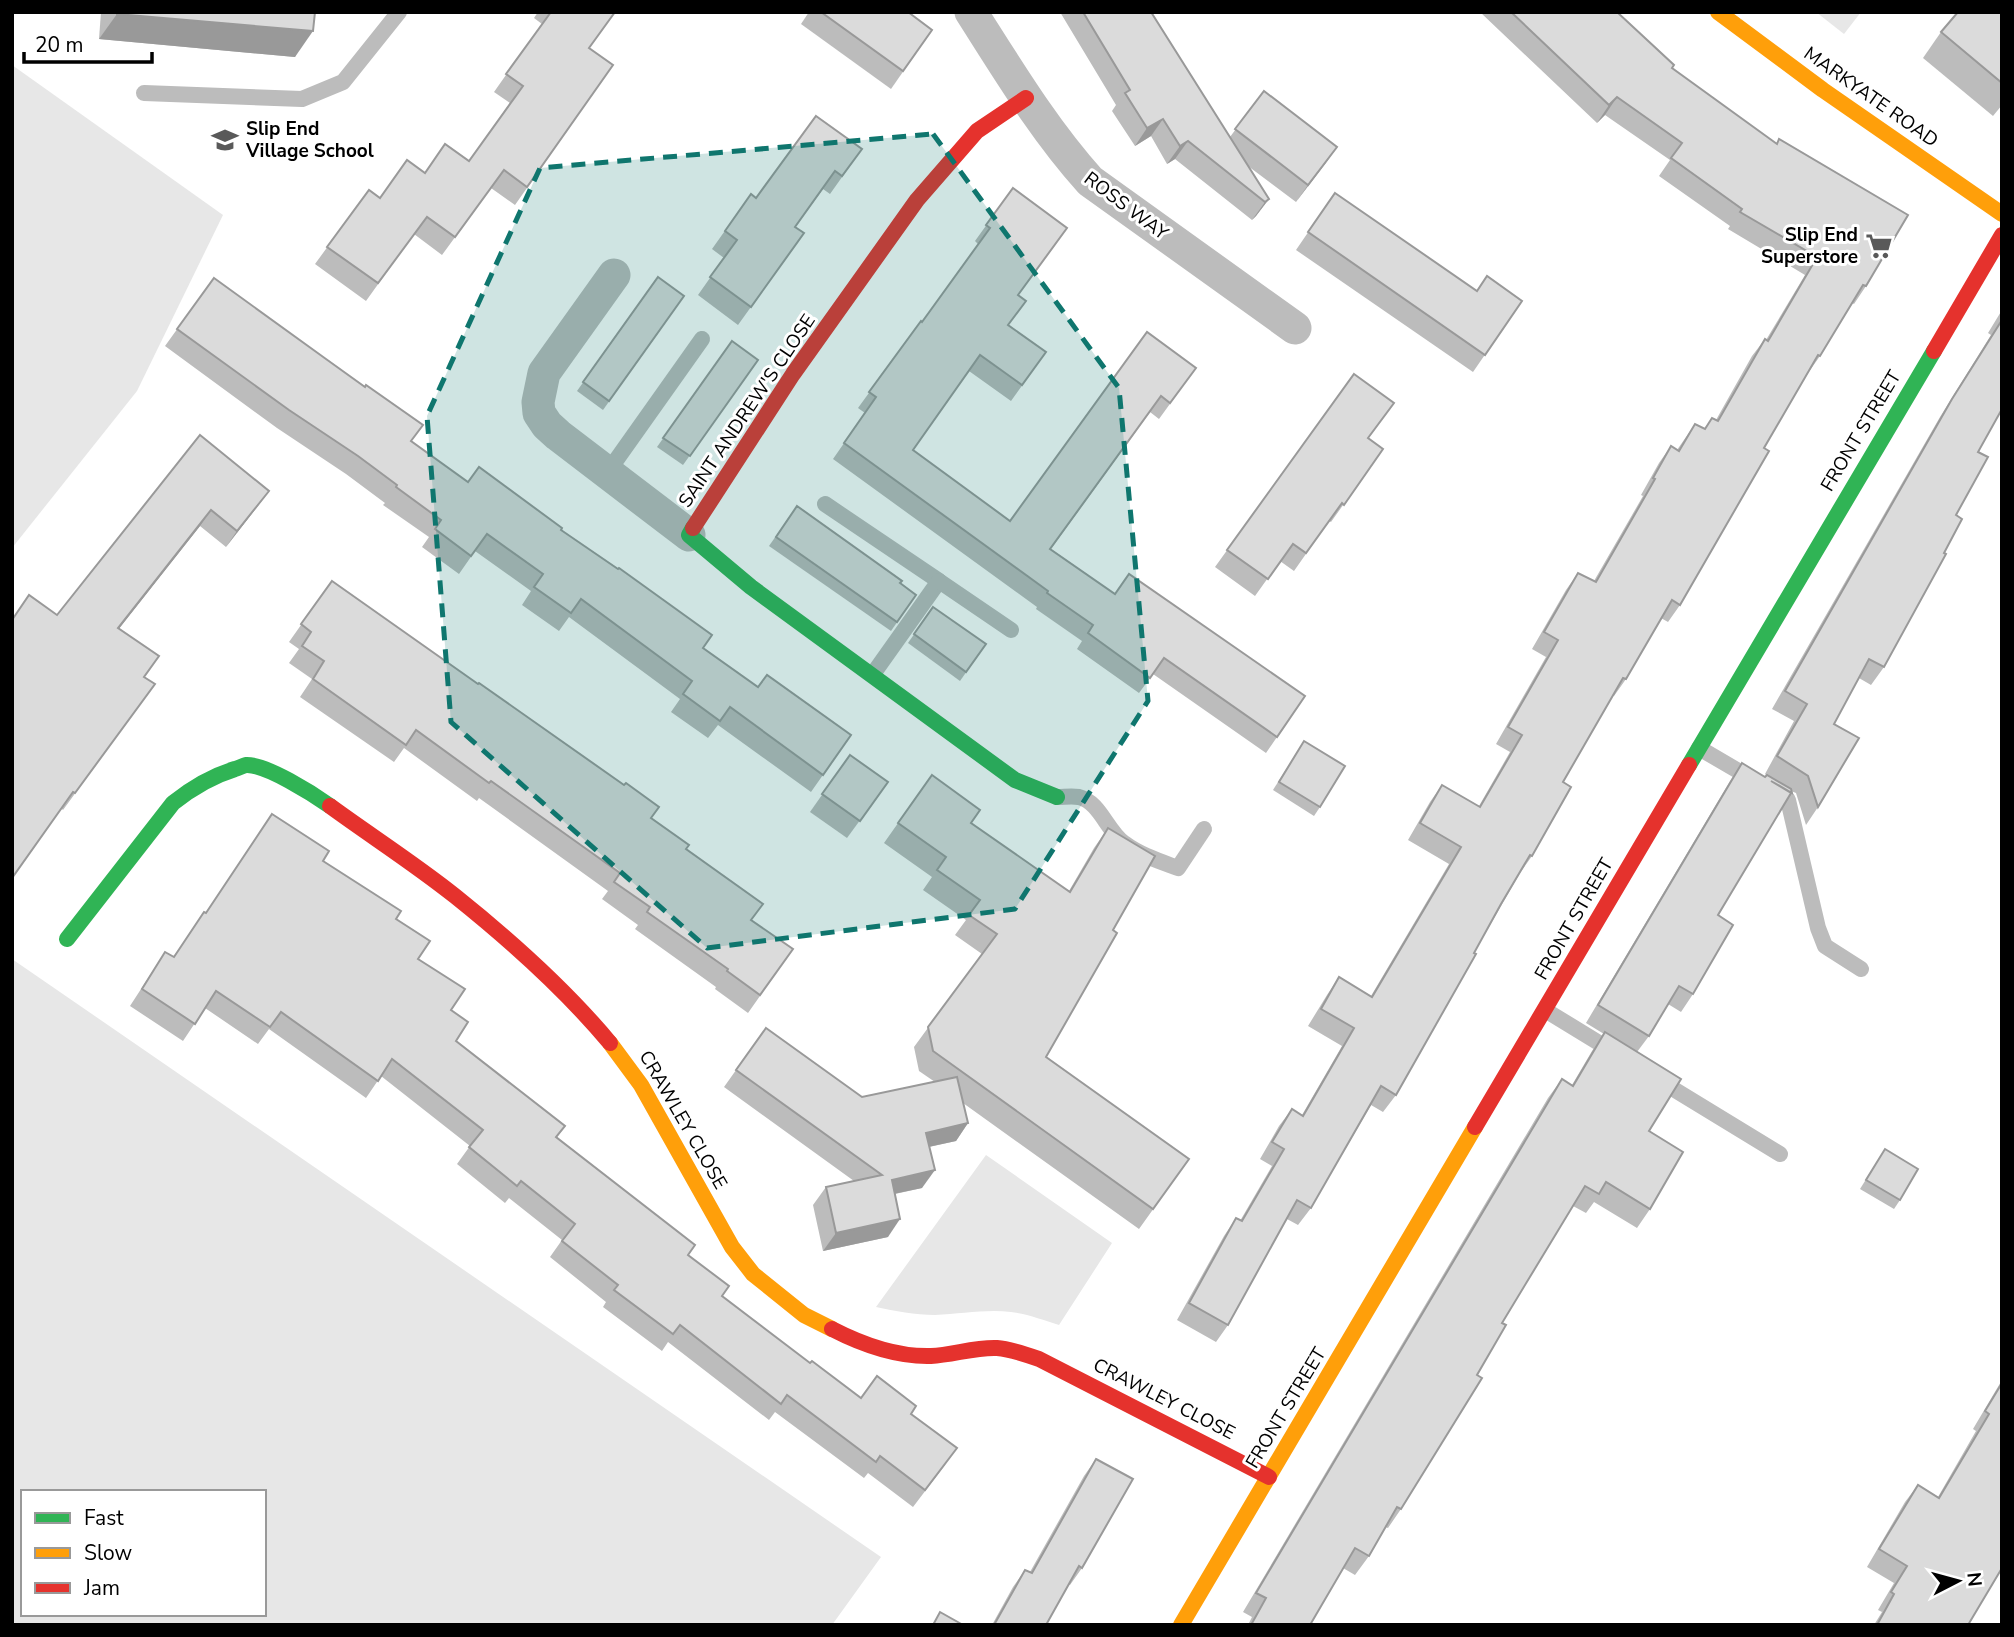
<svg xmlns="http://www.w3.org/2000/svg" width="2014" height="1637" font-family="'Nunito Sans',sans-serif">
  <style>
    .green { fill: #e7e7e7; fill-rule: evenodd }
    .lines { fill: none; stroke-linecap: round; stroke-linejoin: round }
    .lane { stroke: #bcbcbc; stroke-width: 16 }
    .street { stroke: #bcbcbc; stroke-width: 33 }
    .fast { stroke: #30b455; stroke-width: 16 }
    .slow { stroke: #ff9f0a; stroke-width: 16 }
    .jam { stroke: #e5322d; stroke-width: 16 }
    .wall { fill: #bcbcbc }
    .shaded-wall { fill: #999 }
    .building { fill: #dbdbdb; stroke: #999; stroke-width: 2 }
    .marked { fill: #0f766e; fill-opacity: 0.2; stroke: #0f766e; stroke-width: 5; stroke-dasharray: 14 9; stroke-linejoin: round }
    .labels { text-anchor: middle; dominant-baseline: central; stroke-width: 6; stroke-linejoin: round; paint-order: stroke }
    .street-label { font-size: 19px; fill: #000; stroke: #fff }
    .poi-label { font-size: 19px; font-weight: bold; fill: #000; stroke: #fff; text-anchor: start }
  </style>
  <rect width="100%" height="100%" fill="#fff"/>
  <g class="green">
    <path d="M1816 12H1861L1844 34Z"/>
    <path d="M12 65 223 215 137 391 12 548Z"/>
    <path d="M12 959 881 1557 832 1625H12ZM23 1492H264V1614H23Z"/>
    <path d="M986 1155 1112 1243 1059 1325C1043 1320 1028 1314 1011 1312 986 1309 961 1314 935 1315 915 1315 895 1311 876 1307Z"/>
  </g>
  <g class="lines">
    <g class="lane">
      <path d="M144 93 302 99 343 82 399 12"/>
      <path d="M607 473 702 339"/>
      <path d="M825 504 939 581 873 674"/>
      <path d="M939 581 1011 630"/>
      <path d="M1699 748 1788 800 1818 928 1825 946 1861 969"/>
      <path d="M1057 797C1064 797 1072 796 1079 797 1100 802 1107 831 1124 843 1140 855 1159 861 1178 868L1204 829"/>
      <path d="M1545 1010 1617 1054"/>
      <path d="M1657 1079 1780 1154"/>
    </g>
    <g class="street">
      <path d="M971 12C1008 70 1044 130 1090 181L1295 328"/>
      <path d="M614 275 544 373 538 402 539 413 547 425 558 435 689 535"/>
    </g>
    <g class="fast">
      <path d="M693 528 689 535 751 587 1015 780 1057 797"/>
      <path d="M1689 765 1934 351"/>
      <path d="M67 939 173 803C193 787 212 776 235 769 239 768 242 766 246 765 266 764 313 794 330 806"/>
    </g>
    <g class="slow">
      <path d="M1718 12 1823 90 2002 214"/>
      <path d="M610 1043 641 1085 732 1247 753 1274 804 1315 832 1329"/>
      <path d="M1181 1625 1475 1127"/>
    </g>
    <g class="jam">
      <path d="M1934 351 2002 235"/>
      <path d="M693 528 793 374 917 200 977 131 1026 98"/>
      <path d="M330 806C371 836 415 864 455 896 510 940 565 989 610 1043"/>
      <path d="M1475 1127 1689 765"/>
      <path d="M832 1329C863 1345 896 1357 931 1356 953 1355 975 1347 997 1348 1011 1349 1025 1354 1039 1359L1269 1477"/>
    </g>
  </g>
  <g class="wall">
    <path d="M101 12H315L295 57 99 39Z"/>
    <path d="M538 12H615L589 48 613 65 515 205 491 188 442 255 414 234 366 301 315 264 369 190 380 198 425 173 469 161 510 103 494 92 542 24 534 18Z"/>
    <path d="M809 12H908L932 30 891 89 801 24Z"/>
    <path d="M1060 12H1151L1230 137 1264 91 1337 147 1296 202 1248 166 1269 199 1256 216 1252 220 1175 159 1167 164 1151 136 1135 146 1112 111 1116 105Z"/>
    <path d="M1480 12H1617L1672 68 1866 286 1854 304 1852 303 1820 356 1808 373 1764 448 1680 605 1668 622 1661 618 1626 679 1614 696H1613L1563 782 1532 856 1520 873 1474 953 1396 1095 1383 1112 1371 1105 1311 1208 1298 1225 1287 1219 1228 1325 1216 1342 1177 1320 1224 1236 1236 1218 1240 1221 1272 1166 1260 1159 1279 1126 1292 1109 1302 1115 1342 1046 1308 1026 1327 995 1339 977 1371 996 1449 864 1408 840 1430 802 1442 785 1479 806 1510 752 1496 744 1546 657 1532 649 1566 590 1578 573 1594 581 1643 496 1641 495 1659 463 1671 446 1677 450 1695 424 1704 429 1712 418 1716 420 1752 356 1765 339 1766 340 1805 275 1728 229 1730 226 1659 176 1670 160 1605 115 1597 123Z"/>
    <path d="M2002 12V105L1993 116 1923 58 1941 32Z"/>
    <path d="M862 149 830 194 823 189 795 227 804 233 738 325 698 295 724 258 712 249 751 194 756 198Z"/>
    <path d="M1013 188 1019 295 1008 325 1046 352 1011 401 969 371 913 450 1010 521 1147 332 1196 368 1159 419 1150 412 1051 549 1115 594 1305 696 1266 753 1153 674 1139 693 1077 649 1082 641 1036 609 1037 607 833 459 865 413 858 408 921 321 922 322 978 244 975 241Z"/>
    <path d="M1335 193 1477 291 1522 301 1473 372 1296 250Z"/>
    <path d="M658 277 684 296 603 410 577 391Z"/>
    <path d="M214 278 412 442 468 482 561 530 703 648 758 687 851 735 811 792 718 725 708 738 671 712 680 699 569 617 559 631 522 605 531 591 475 551 459 574 422 547 429 537 383 505 385 503 346 474 277 428 165 346Z"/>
    <path d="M2002 310V409L1978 452 1944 553 1884 667 1871 685 1859 678 1834 724 1818 807 1806 825 1796 793 1791 791 1792 793 1785 803 1718 915 1693 994 1681 1012 1668 1004 1649 1036 1637 1052 1649 1131 1650 1209 1637 1228 1594 1202 1586 1213 1573 1206 1502 1323 1477 1375 1401 1509 1388 1528 1385 1527 1369 1556 1355 1575 1343 1568 1310 1625H1248L1252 1617 1243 1612 1548 1098 1562 1079 1572 1085 1592 1051 1604 1034 1586 1023 1730 781 1742 763 1765 777 1766 775 1765 774 1794 721 1772 709 1940 417 1991 335 1988 333Z"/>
    <path d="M732 341 758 360 683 465 657 447Z"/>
    <path d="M1354 374 1369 439 1383 449 1331 522 1329 521 1294 571 1280 561 1255 596 1215 567Z"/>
    <path d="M200 435 257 507 226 547 200 526 119 628 144 677 155 684 63 810 62 809 57 615Z"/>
    <path d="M797 506 916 595 891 631 769 546Z"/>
    <path d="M332 581 651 818 686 849 751 920 793 949 748 1013 715 989 716 987 635 929 638 925 602 899 608 891 479 798 477 801 404 748 394 762 300 697 312 679 289 663 299 649 289 642Z"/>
    <path d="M933 607 986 644 960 681 908 643Z"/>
    <path d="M1304 741 1320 807 1314 816 1273 790Z"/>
    <path d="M850 755 888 782 847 838 810 812Z"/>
    <path d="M932 775 971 823 1069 891 1094 848 1108 828 1113 930 1046 1057 1189 1159 1139 1229 963 1103 968 1123 956 1141 929 1147 922 1188 895 1194 888 1237 823 1251 813 1205 826 1187 854 1181 724 1087 766 1028 862 1097 935 1082 919 1071 914 1047 982 954 955 935 966 920 923 890 932 877 884 843Z"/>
    <path d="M323 861 396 919 418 959 451 1010 456 1041 565 1126 557 1137 688 1255 722 1296 810 1363 861 1398 911 1414 945 1465 913 1507 868 1473 864 1478 775 1412 769 1420 668 1342 662 1351 603 1307 606 1302 550 1257 562 1240 509 1198 505 1203 457 1164 470 1146 381 1076 366 1098 269 1029 258 1044 205 1008 183 1041 130 1006 165 952 173 957 206 913Z"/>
    <path d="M1885 1149 1900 1200 1894 1209 1860 1189Z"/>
    <path d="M2002 1380V1568L1968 1625H1874L1882 1612 1878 1610 1894 1583 1867 1567 1905 1502 1918 1485 1938 1497 1976 1431 1973 1429Z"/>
    <path d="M1096 1459 1082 1568 1070 1585 1068 1584 1046 1625H992L1013 1587 1025 1570 1030 1572 1084 1476Z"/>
  </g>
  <g class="shaded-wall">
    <path d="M117 14 313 31 295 57 99 39Z"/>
    <path d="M1617 97 1605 115 1597 123 1609 105Z"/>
    <path d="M1163 119 1151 136 1135 146 1147 128Z"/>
    <path d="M1188 141 1175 159 1167 164 1180 146Z"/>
    <path d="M1337 147 1325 164 1296 202 1308 185Z"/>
    <path d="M1269 199 1256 216 1252 220 1265 202Z"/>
    <path d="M269 491 257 507 226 547 237 531Z"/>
    <path d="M211 510 200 526 107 644 118 628Z"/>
    <path d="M968 1123 956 1141 914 1150 926 1133Z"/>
    <path d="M935 1170 922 1188 879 1197 892 1180Z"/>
    <path d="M900 1219 888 1237 823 1251 836 1233Z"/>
  </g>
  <g class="building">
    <path d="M117 12H315L313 31 117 14Z"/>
    <path d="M551 12H615L589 48 613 65 527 187 504 170 455 237 427 217 378 283 327 247 369 190 380 198 407 160 425 173 445 144 469 161 523 86 506 74Z"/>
    <path d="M821 12H908L932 30 903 71Z"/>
    <path d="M1083 12H1151L1269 199 1265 202 1188 141 1180 146 1163 119 1147 128 1125 93 1130 90Z"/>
    <path d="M1511 12H1617L1674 65 1672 68 1777 144 1779 139 1908 215 1866 286 1863 285 1820 356 1818 355 1764 448 1769 451 1680 605 1672 600 1626 679 1623 678 1563 782 1571 787 1532 856 1530 855 1501 904 1474 953 1476 954 1396 1095 1381 1086 1311 1208 1297 1200 1228 1325 1189 1303 1236 1218 1242 1221 1284 1149 1272 1142 1292 1109 1303 1116 1354 1028 1321 1009 1339 977 1372 997 1461 847 1420 823 1442 785 1480 807 1522 735 1508 727 1558 640 1544 632 1578 573 1596 582 1655 479 1653 478 1671 446 1679 451 1695 424 1705 429 1712 418 1718 421 1765 339 1768 341 1817 257 1740 212 1742 209 1671 158 1682 143 1617 97 1609 105Z"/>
    <path d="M1958 12H2002V83L1941 32Z"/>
    <path d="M1264 91 1337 147 1308 185 1235 129Z"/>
    <path d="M816 116 862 149 842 176 835 171 795 227 804 233 751 307 710 277 737 240 725 231 751 194 756 198Z"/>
    <path d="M1013 188 1067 228 1018 295 1026 301 1008 325 1046 352 1022 385 980 355 913 450 1010 521 1147 332 1196 368 1170 403 1161 396 1050 549 1115 594 1129 574 1305 696 1277 737 1164 658 1150 678 1088 633 1093 625 1047 593 1048 591 844 443 876 397 869 392 921 321 922 322 990 228 986 225Z"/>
    <path d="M1335 193 1477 291 1487 276 1522 301 1485 355 1308 232Z"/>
    <path d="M658 277 684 296 609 401 583 382Z"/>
    <path d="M214 278 326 359 365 387 366 385 423 425 411 441 468 482 479 467 562 528 561 530 618 569 619 568 712 635 703 648 758 687 767 675 851 735 823 775 730 707 720 721 683 694 692 681 581 599 571 613 534 587 543 574 487 534 471 556 435 529 441 520 396 487 397 485 358 456 289 410 177 329Z"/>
    <path d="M2002 320V409L1978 452 1988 457 1956 515 1962 519 1944 553 1946 554 1884 667 1869 659 1834 724 1859 738 1818 807 1808 776 1777 756 1807 704 1785 691 1952 399Z"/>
    <path d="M732 341 758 360 690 456 663 438Z"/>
    <path d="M1354 374 1394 403 1368 438 1383 449 1344 505 1342 503 1306 553 1293 544 1268 579 1227 550Z"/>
    <path d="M200 435 269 491 237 531 211 510 118 628 159 656 144 677 155 684 75 793 73 792 12 878V620L29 595 57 615Z"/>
    <path d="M797 506 902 581 900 583 916 595 897 622 776 537Z"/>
    <path d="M332 581 478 684 479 683 624 785 626 783 659 807 651 818 689 845 686 849 763 904 751 920 793 949 760 995 727 971 728 969 647 912 650 907 614 882 620 873 491 781 489 783 416 730 406 745 313 679 324 661 302 646 311 632 301 624Z"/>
    <path d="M933 607 986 644 966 672 914 634Z"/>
    <path d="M1304 741 1345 766 1320 807 1279 782Z"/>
    <path d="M850 755 888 782 860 821 822 794Z"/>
    <path d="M1742 763 1765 777 1767 775 1791 789 1792 793 1771 781 1791 793 1718 915 1733 925 1693 994 1679 986 1649 1036 1598 1005Z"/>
    <path d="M932 775 980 810 971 823 1070 892 1108 828 1155 856 1113 930 1117 933 1046 1057 1189 1159 1153 1209 933 1051 928 1027 997 934 969 915 980 900 937 870 946 857 898 823Z"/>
    <path d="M272 814 329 851 323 861 401 911 396 919 430 941 418 959 465 989 451 1010 468 1022 456 1041 565 1126 556 1137 695 1245 688 1255 729 1286 722 1296 810 1363 812 1361 861 1398 877 1376 916 1406 911 1414 957 1448 925 1490 880 1456 876 1462 787 1395 781 1404 680 1325 673 1334 614 1290 618 1285 562 1241 575 1224 521 1181 517 1186 469 1147 483 1130 392 1059 378 1081 281 1012 270 1027 216 991 195 1024 142 989 165 952 174 957 204 912 206 913Z"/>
    <path d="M766 1028 862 1097 957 1077 968 1123 926 1133 935 1170 892 1180 900 1219 836 1233 826 1187 882 1175 736 1070Z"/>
    <path d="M1605 1032 1681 1079 1649 1131 1683 1152 1650 1209 1606 1182 1599 1194 1585 1186 1502 1323 1506 1325 1477 1375 1482 1378 1401 1509 1397 1507 1369 1556 1355 1548 1310 1625H1251L1266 1598 1256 1593 1562 1079 1573 1086Z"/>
    <path d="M1885 1149 1918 1169 1900 1200 1866 1180Z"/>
    <path d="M2002 1383V1568L1968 1625H1877L1894 1594 1891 1592 1907 1566 1879 1549 1918 1485 1939 1498 1989 1414 1985 1411Z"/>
    <path d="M1096 1459 1133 1479 1082 1568 1079 1566 1046 1625H994L1025 1570 1032 1573Z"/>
    <path d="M940 1612 963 1625H933Z"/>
  </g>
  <path class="marked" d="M933 134 1119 388 1148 701 1015 909 707 948 451 722 427 416 540 168Z"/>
  <defs>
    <g id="school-bare" transform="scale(2.1)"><path d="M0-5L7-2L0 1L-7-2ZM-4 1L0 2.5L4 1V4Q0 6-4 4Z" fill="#595959" stroke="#fff" stroke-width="2.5" paint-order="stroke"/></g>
    <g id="supermarket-bare" transform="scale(2.1)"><path d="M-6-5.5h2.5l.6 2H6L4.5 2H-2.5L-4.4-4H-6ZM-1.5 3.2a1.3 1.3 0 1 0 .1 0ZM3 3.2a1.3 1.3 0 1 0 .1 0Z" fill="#595959" stroke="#fff" stroke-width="2.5" paint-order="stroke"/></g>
  </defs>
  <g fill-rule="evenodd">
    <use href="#school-bare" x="225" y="140"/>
    <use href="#supermarket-bare" x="1879" y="246"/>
  </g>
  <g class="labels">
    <g class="street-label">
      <text transform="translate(1871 97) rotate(35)">MARKYATE ROAD</text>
      <text transform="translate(1126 206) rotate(37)">ROSS WAY</text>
      <text transform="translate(747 411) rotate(-56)">SAINT ANDREW'S CLOSE</text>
      <text transform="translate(1861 431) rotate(-59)">FRONT STREET</text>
      <text transform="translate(1574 919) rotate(-60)">FRONT STREET</text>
      <text transform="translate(683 1120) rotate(60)">CRAWLEY CLOSE</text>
      <text transform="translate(1164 1399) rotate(27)">CRAWLEY CLOSE</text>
      <text transform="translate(1286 1408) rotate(-59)">FRONT STREET</text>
    </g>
    <g class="poi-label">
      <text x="246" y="129">Slip End<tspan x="246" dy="22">Village School</tspan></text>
      <text x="1858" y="235" text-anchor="end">Slip End<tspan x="1858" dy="22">Superstore</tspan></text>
    </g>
  </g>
  <rect width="2014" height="1637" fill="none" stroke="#000000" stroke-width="28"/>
  <rect x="21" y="1490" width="245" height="126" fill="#ffffff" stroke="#999999" stroke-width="2"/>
  <rect x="35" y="1513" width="35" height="10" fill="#30b455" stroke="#999999" stroke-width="2"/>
  <text x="84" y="1525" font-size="21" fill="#000000">Fast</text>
  <rect x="35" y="1548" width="35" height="10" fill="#ff9f0a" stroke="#999999" stroke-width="2"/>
  <text x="84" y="1560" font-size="21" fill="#000000">Slow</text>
  <rect x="35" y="1583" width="35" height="10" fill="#e5322d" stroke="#999999" stroke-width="2"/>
  <text x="84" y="1595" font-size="21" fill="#000000">Jam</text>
  <g transform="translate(1958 1581) rotate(84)" stroke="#ffffff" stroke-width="5" paint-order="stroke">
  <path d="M0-5L12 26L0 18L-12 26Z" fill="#000000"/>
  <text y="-10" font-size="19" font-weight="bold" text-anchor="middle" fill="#000000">N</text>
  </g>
  <path d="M24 52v10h128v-10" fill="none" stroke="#000000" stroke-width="3.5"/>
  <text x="35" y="52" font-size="21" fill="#000000" stroke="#ffffff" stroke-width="5" paint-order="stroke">20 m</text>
</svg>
